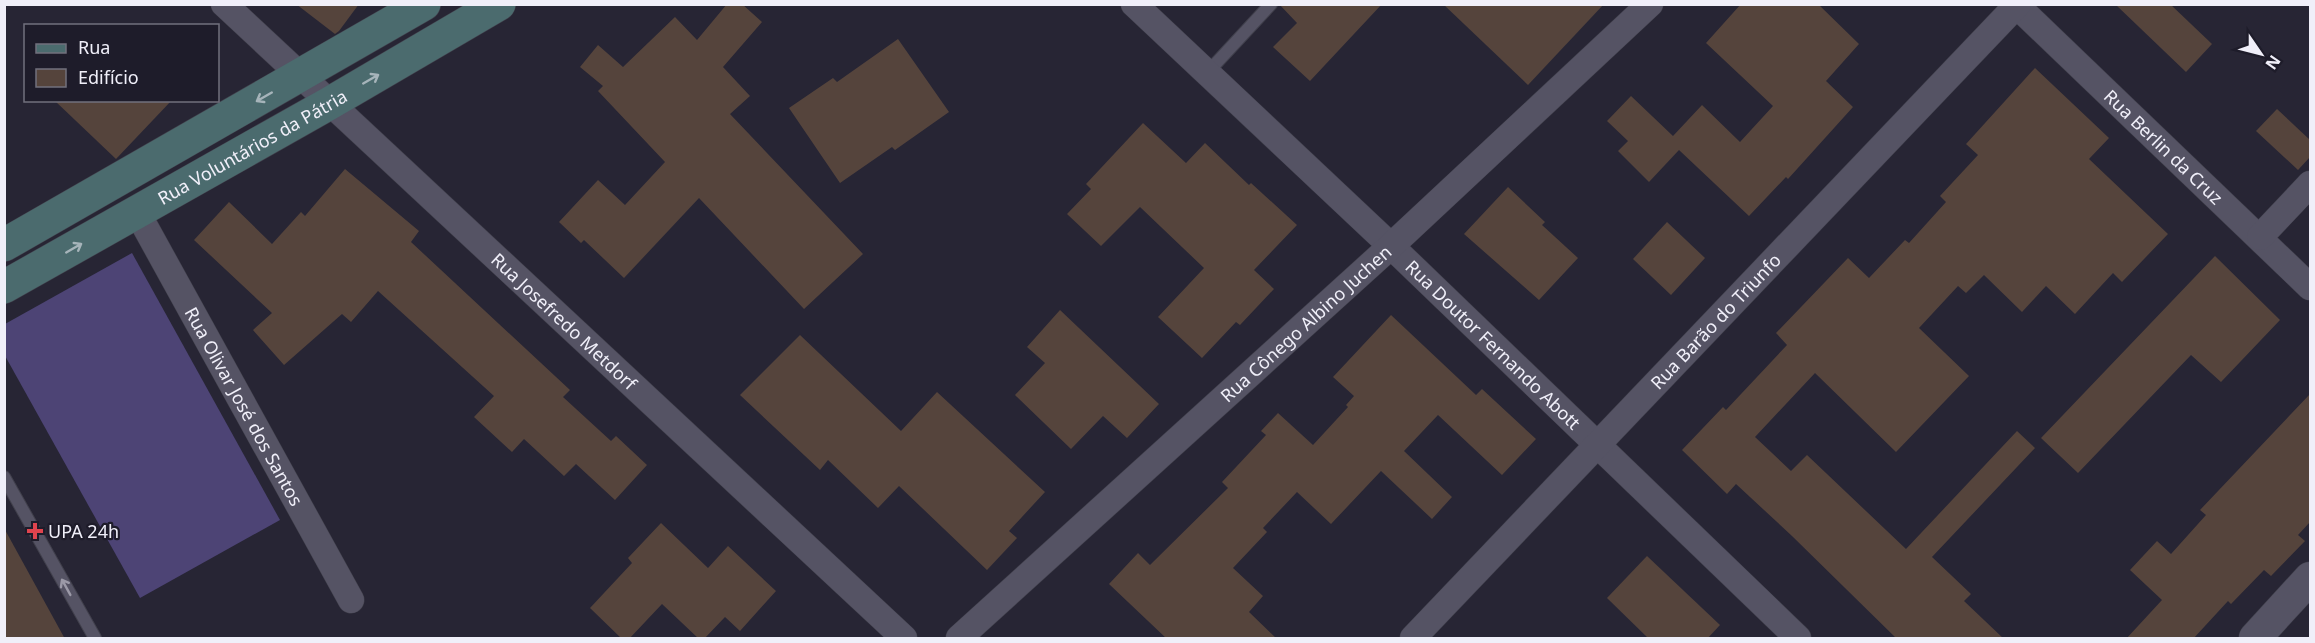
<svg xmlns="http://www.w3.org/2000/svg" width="2315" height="643" font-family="'Noto Sans',sans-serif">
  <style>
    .pitch { fill: #4d4475 }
    .building { fill: #55443c }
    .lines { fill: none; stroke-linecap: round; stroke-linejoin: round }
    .service-casing { stroke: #41404c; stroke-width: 14 }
    .minor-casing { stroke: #41404c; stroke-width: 27 }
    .tertiary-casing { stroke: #41404c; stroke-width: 33 }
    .secondary-casing { stroke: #41404c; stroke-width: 34 }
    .service { stroke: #555364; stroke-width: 12 }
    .minor { stroke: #555364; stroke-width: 26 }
    .tertiary { stroke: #555364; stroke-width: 32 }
    .secondary { stroke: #4b6b6e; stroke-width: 33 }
    .oneway { stroke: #a6b4ba }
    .oneway2 { stroke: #9b99a7 }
    .health-dot { fill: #e0444e; stroke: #1e1c2a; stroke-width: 2 }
    .labels { text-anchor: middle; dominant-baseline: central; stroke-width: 4.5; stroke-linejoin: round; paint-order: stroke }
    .street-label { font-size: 18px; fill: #f0eff9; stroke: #1e1c2a }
    .poi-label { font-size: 18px; fill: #f0eff9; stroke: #1e1c2a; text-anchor: start }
  </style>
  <rect width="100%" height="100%" fill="#272534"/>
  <path class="pitch" d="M132 253 280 520 140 598 4 354 5 324Z"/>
  <g class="building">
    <path d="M296 4H359L339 31 335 34Z"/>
    <path d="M727 4H742L762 22 723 67 750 96 730 114 863 254 804 309 699 198 624 278 584 240 581 243 559 222 598 180 625 205 665 162 598 91 603 86 580 67 598 45 623 67 675 17 697 40Z"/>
    <path d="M1279 4H1382L1310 81 1273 47 1297 23Z"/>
    <path d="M1443 4H1604L1528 85Z"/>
    <path d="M1741 4H1818L1859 44 1826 81 1853 107 1788 179 1786 177 1749 216 1679 150 1649 182 1618 151 1628 141 1607 121 1631 96 1673 136 1702 105 1740 142 1773 106 1706 43Z"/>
    <path d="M2115 4H2170L2212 44 2186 72Z"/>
    <path d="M898 39 949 112 895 150 892 147 840 183 789 108 833 78 837 82Z"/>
    <path d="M2035 68 2109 138 2089 159 2168 234 2122 282 2113 273 2075 314 2046 286 2022 312 1984 275 1966 293 1958 286 1919 328 1969 376 1896 452 1815 373 1755 437 1791 471 1807 455 1906 549 2017 431 2035 448 1932 557 1971 594 1964 601 2004 639H1897L1792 536 1736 484 1727 494 1682 450 1723 407 1726 410 1787 345 1776 333 1848 258 1869 278 1905 240 1909 243 1946 202 1940 196 1978 155 1966 144Z"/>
    <path d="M54 100H172L116 159Z"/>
    <path d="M2277 109 2310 140V157L2298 170 2256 131Z"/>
    <path d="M1143 123 1186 163 1205 143 1249 185 1251 183 1297 225 1254 270 1274 289 1240 325 1236 322 1202 358 1158 317 1204 268 1140 207 1101 246 1067 214 1091 189 1086 184Z"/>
    <path d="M345 169 419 231 411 242 570 390 563 397 611 441 616 436 647 465 615 500 576 464 564 476 524 439 512 452 474 417 494 396 378 291 351 322 342 314 284 365 253 330 272 313 194 240 229 202 272 244 301 212 305 216Z"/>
    <path d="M1508 187 1545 222 1542 225 1578 258 1539 300 1464 234Z"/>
    <path d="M1667 222 1705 258 1671 295 1633 259Z"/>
    <path d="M2215 256 2280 320 2221 382 2191 355 2078 473 2041 438Z"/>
    <path d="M1060 310 1159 404 1127 438 1103 416 1071 449 1015 395 1045 363 1027 347Z"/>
    <path d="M1391 315 1476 395 1482 389 1536 439 1502 475 1438 415 1404 451 1452 497 1432 519 1381 471 1331 524 1297 492 1263 528 1267 532 1233 568 1263 596 1249 612 1277 639H1167L1109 584 1138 553 1150 565 1228 488 1222 482 1266 435 1261 431 1278 413 1313 445 1348 407 1346 405 1354 396 1333 377Z"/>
    <path d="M800 335 901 431 937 392 1045 492 1009 531 1017 538 987 570 899 486 878 508 828 460 820 470 740 395Z"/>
    <path d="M2310 394V522L2298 535 2305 541 2271 576 2264 570 2231 604 2228 601 2193 639H2126L2162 600 2130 570 2157 541 2171 554 2206 515 2200 510Z"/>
    <path d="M661 523 708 568 728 546 776 591 740 631 725 617 704 639H699L662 604 629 639H622L590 608 632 563 628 558Z"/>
    <path d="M4 528 65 639H4Z"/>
    <path d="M1647 556 1720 625 1707 639H1649L1607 598Z"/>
  </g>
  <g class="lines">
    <g class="service-casing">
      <g id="service">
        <path d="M1207 73 1271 4"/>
        <path d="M4 477 95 638"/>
      </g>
    </g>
    <g class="minor-casing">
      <g id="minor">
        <path id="s1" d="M224 4 904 638"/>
        <path id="s2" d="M1134 4 1391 246 1798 638"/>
        <path id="s3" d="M2015 4 2310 287"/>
        <path id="s4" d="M137 212 351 600"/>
        <path d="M2260 237 2310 184"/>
        <path id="s5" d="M959 638 1391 246 1650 4"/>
        <path id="s6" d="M1413 638 2018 4"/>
      </g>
    </g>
    <g class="tertiary-casing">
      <path id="tertiary" d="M2255 638 2310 578"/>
    </g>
    <g class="secondary-casing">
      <g id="secondary">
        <path d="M4 245 424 4"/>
        <path id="s7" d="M4 287 330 103 499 4"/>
      </g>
    </g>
    <use href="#service" class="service"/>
    <use href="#minor" class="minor"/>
    <use href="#tertiary" class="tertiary"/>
    <use href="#secondary" class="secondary"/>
  </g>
  <defs><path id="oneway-shaft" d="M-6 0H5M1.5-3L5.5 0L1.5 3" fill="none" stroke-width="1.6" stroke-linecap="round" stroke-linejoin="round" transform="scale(1.5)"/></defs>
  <g class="oneway">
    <use href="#oneway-shaft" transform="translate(371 79) rotate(-30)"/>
    <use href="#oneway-shaft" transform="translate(264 97) rotate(150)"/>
    <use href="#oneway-shaft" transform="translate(74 248) rotate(-30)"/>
  </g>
  <use class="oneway2" href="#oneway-shaft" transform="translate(66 587) rotate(-119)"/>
  <path class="health-dot" d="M32 522h6v6h6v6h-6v6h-6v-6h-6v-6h6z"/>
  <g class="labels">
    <g class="street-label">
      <text stroke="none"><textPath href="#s3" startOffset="206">Rua Berlin da Cruz</textPath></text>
      <text stroke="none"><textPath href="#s7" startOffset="285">Rua Voluntários da Pátria</textPath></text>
      <text stroke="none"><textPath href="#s1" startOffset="465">Rua Josefredo Metdorf</textPath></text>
      <text stroke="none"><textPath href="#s6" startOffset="438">Rua Barão do Triunfo</textPath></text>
      <text stroke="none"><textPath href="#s5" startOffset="468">Rua Cônego Albino Juchen</textPath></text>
      <text stroke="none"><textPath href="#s2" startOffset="495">Rua Doutor Fernando Abott</textPath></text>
      <text stroke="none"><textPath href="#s4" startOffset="222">Rua Olivar José dos Santos</textPath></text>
    </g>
    <g class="poi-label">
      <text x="48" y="531">UPA 24h</text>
    </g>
  </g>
  <rect width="2315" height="643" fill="none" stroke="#f0eff9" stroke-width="12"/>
  <rect x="24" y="24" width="195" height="78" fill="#1e1c2a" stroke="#72707d" stroke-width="1.5"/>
  <rect x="36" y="44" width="30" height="9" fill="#4b6b6e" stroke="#72707d" stroke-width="1.5"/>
  <text x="78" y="54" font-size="18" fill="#f0eff9">Rua</text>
  <rect x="36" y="69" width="30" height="18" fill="#55443c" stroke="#72707d" stroke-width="1.5"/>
  <text x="78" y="84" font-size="18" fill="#f0eff9">Edifício</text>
  <g transform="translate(2261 54) rotate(125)" stroke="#1e1c2a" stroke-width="4.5" paint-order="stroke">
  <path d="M0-4.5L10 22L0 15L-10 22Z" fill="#f0eff9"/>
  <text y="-9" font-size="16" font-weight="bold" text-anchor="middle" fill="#f0eff9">N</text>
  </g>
</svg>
